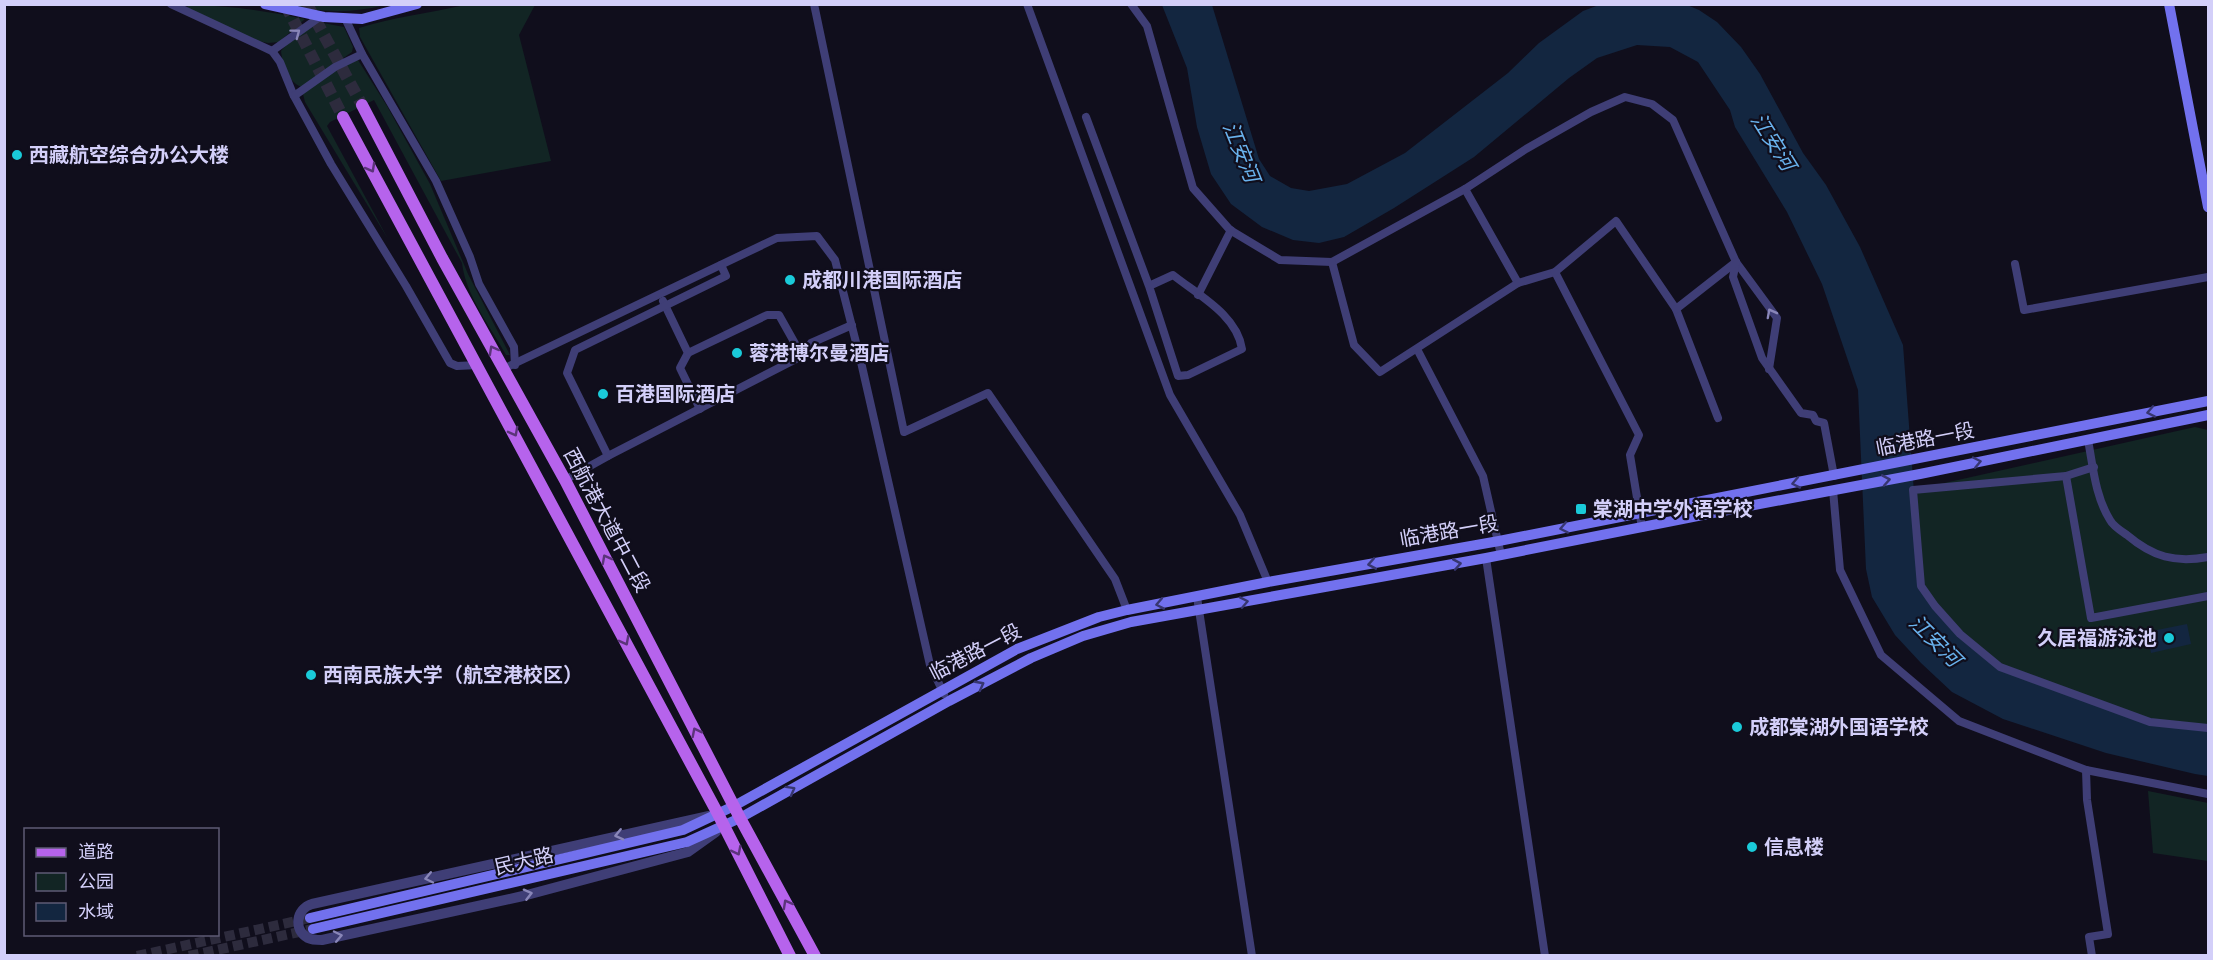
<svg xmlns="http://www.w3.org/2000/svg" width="2213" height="960" font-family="'DejaVu Sans','Noto Sans SC',sans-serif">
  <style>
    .green { fill: #122524 }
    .water { fill: #132640 }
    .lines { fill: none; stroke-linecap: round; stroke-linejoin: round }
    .secondary-tunnel { stroke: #2d2b3d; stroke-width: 10; stroke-dasharray: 10 5; stroke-linecap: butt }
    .primary-tunnel { stroke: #2d2b3d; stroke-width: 12; stroke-dasharray: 12 6; stroke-linecap: butt }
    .minor { stroke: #3f3e76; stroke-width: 8 }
    .tertiary { stroke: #3f3e76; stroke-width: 10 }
    .secondary { stroke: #7271ee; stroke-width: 10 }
    .primary { stroke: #b663ec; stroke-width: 12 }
    .oneway { stroke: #8986b8 }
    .oneway2 { stroke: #5b347a }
    .oneway3 { stroke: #373670 }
    .poi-dot { fill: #1acad9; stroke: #100e1c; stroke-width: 2 }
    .labels { text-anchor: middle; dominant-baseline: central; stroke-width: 4.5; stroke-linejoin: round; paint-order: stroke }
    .poi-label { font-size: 20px; font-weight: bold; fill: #d3cff9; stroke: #100e1c; text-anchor: start }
    .street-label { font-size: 20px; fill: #d3cff9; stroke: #100e1c }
    .water-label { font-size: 21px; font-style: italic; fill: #69b2ed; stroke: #100e1c }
  </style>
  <rect width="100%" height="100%" fill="#100e1c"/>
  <g class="green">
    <path d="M187 5C227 5 266 11 305 19L279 42 268 43 253 40 188 8Z"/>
    <path d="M284 5H385C351 14 318 12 284 5Z"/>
    <path d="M465 5H535L519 35 551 161 441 181 360 37 359 28C393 17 430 13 465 5Z"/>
    <path d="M323 23 344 27 353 47 352 52 302 87C289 84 282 63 281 51 292 38 307 26 323 23Z"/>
    <path d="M358 60 387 106 430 184 468 274 510 355H506C490 326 466 296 462 263L374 100 330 122 327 126 388 239 305 102 303 94 335 69Z"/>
    <path d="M2195 427 2208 430V728L2150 722 2000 667 1960 634 1921 586 1913 490Z"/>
    <path d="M2148 791 2208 803V861L2153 853Z"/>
  </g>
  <g class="water">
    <path d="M1162 5H1212L1259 159 1270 176 1291 188 1309 191 1347 184 1405 153 1508 73 1539 43 1583 11 1599 5H1687L1699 10 1717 22 1741 47 1760 74 1803 153 1826 185 1860 247 1903 345 1921 586 1935 606 2000 667 2150 722 2208 728V776L2195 774 2106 753 2003 719 1952 692 1921 663 1895 635 1872 597 1866 569 1858 390 1822 284 1787 212 1735 127 1730 110 1698 62 1670 47 1637 45 1597 58 1569 78 1474 157 1394 208 1344 237 1319 243 1293 240 1262 227 1231 204 1211 174 1197 127 1187 68Z"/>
    <path d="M2187 624 2191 644 2151 653 2147 632Z"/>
  </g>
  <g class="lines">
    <g class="secondary-tunnel">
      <path d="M137 956 310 918"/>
      <path d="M189 956 313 929"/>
    </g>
    <g class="primary-tunnel">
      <path d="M285 4 343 117"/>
      <path d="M307 4 362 105"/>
    </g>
    <g class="minor">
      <path d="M171 4 272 51 280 62 293 94 331 164 406 286 450 363 457 366 478 365"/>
      <path d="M814 4 904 432 988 393 1115 579 1127 610"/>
      <path d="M1027 4 1170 395 1240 515 1268 582"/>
      <path d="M1131 4 1147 26 1193 188 1230 230 1280 260 1332 262 1465 189 1526 149 1591 112 1625 97 1652 104 1673 120 1736 262 1777 318 1769 369"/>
      <path d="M345 18 362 54 436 181 470 257 479 284 514 347 515 365"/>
      <path d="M272 51 321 16"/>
      <path d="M294 96 335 67 362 54"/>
      <path d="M1086 117 1149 286 1173 275C1198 295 1237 315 1242 349L1188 375 1178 376 1149 286"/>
      <path d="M1465 189 1518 283"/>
      <path d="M1332 262 1354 345 1380 372 1518 283 1555 272 1616 221 1676 309 1718 418"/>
      <path d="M1736 262 1733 277 1762 358 1801 413 1813 415 1816 421 1824 423 1834 476"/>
      <path d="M2015 264 2024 310 2208 277"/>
      <path d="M1555 272 1639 435 1630 455 1642 528"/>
      <path d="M1198 295 1231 230"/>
      <path d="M663 301 688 353 680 368 700 409"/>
      <path d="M1676 309 1736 262"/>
      <path d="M1417 349 1483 476 1501 555"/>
      <path d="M688 353 767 315H779L802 356"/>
      <path d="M503 369 777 238 817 236 835 260 861 362 930 665 944 694"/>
      <path d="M2088 440C2093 466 2095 496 2110 520 2113 526 2121 531 2127 535 2153 557 2175 563 2208 557"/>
      <path d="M608 456 567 373 575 350 726 276 721 265"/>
      <path d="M2094 467 2066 476 1913 490 1921 586 1935 606 1960 634 2000 667 2150 722 2208 728"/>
      <path d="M2066 476 2091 618 2208 596"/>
      <path d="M565 480 608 456 802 356 811 343 852 325"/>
      <path d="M1833 490 1840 570 1881 655 1959 721 2086 770 2208 794"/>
      <path d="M1486 558 1545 956"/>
      <path d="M1197 597 1252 956"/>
      <path d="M2086 770 2087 800 2108 934 2089 937 2092 956"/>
    </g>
    <path class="tertiary" d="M709 816 312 904C296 909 293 930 308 938 312 940 318 940 322 940L523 896 688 852 716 832"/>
    <g class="secondary">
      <path d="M265 4 324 17 362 19 417 4"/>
      <path d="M2169 4 2208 207"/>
      <path d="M310 918 683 830 734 806 1017 649 1099 617 1127 610 1268 582 1499 541 2208 401"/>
      <path d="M313 929 687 842 740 818 949 701 1031 658 1083 636 1131 622 1486 558 1733 509 1920 474 2208 415"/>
    </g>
    <g class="primary">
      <path d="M362 105 442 258 565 480 740 818 815 956"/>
      <path d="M343 117 718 814 790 956"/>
    </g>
  </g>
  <defs><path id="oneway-chevron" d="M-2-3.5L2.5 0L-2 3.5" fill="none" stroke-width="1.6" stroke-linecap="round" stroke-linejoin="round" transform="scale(1.5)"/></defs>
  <g class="oneway">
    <use href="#oneway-chevron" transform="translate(296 33) rotate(-37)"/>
    <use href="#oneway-chevron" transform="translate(1771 313) rotate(-118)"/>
    <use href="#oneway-chevron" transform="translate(619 835) rotate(167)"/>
    <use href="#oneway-chevron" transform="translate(429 878) rotate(168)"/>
    <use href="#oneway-chevron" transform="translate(528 894) rotate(-14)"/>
    <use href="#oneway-chevron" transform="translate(338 936) rotate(-12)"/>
  </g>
  <g class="oneway2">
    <use href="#oneway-chevron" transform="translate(371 168) rotate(61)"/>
    <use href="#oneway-chevron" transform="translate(493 350) rotate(-119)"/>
    <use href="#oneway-chevron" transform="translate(514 432) rotate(62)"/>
    <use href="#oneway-chevron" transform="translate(606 559) rotate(-118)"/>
    <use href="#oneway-chevron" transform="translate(625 641) rotate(62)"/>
    <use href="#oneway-chevron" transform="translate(696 732) rotate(-117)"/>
    <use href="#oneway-chevron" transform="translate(737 851) rotate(63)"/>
    <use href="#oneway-chevron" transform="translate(787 904) rotate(-119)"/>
  </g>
  <g class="oneway3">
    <use href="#oneway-chevron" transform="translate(2151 412) rotate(169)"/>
    <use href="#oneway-chevron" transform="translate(1977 462) rotate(-12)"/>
    <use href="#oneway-chevron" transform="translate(1886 480) rotate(-10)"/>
    <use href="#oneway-chevron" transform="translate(1796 483) rotate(169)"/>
    <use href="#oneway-chevron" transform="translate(1564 528) rotate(169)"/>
    <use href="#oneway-chevron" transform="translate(1372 564) rotate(170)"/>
    <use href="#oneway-chevron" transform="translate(1457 564) rotate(-10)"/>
    <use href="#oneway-chevron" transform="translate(1244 602) rotate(-11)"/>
    <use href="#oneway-chevron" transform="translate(1160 604) rotate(169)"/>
    <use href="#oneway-chevron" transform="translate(980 685) rotate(-28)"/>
    <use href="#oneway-chevron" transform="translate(791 790) rotate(-29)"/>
  </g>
  <g class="poi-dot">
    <circle cx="17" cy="155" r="6"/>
    <circle cx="790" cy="280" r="6"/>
    <circle cx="737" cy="353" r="6"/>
    <circle cx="603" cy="394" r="6"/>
    <rect x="1575" y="503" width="12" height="12" rx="3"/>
    <circle cx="2169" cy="638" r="6"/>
    <circle cx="311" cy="675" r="6"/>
    <circle cx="1737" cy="727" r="6"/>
    <circle cx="1752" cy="847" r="6"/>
  </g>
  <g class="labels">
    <g class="poi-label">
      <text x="29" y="155">西藏航空综合办公大楼</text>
      <text x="802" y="280">成都川港国际酒店</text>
      <text x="749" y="353">蓉港博尔曼酒店</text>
      <text x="615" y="394">百港国际酒店</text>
      <text x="1593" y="509">棠湖中学外语学校</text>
      <text x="2157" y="638" text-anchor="end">久居福游泳池</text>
      <text x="323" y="675">西南民族大学（航空港校区）</text>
      <text x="1749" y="727">成都棠湖外国语学校</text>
      <text x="1764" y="847">信息楼</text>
    </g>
    <g class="street-label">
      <text transform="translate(1925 439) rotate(-11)">临港路一段</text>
      <text transform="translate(607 520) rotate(62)">西航港大道中二段</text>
      <text transform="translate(1449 531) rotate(-10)">临港路一段</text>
      <text transform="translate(975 652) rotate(-27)">临港路一段</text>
      <text transform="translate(524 861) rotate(-13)">民大路</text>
    </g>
    <g class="water-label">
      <text transform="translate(1773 142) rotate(58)">江安河</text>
      <text transform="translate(1241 152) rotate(68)">江安河</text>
      <text transform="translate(1935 641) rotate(45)">江安河</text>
    </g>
  </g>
  <rect width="2213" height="960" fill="none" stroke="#d3cff9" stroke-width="12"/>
  <rect x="24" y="828" width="195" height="108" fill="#100e1c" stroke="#5e5b74" stroke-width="1.5"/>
  <rect x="36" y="848" width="30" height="9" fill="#b663ec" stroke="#5e5b74" stroke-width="1.5"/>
  <text x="78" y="858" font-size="18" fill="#d3cff9">道路</text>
  <rect x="36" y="873" width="30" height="18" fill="#122524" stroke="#5e5b74" stroke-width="1.5"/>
  <text x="78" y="888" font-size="18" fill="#d3cff9">公园</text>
  <rect x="36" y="903" width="30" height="18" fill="#132640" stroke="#5e5b74" stroke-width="1.5"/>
  <text x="78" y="918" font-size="18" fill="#d3cff9">水域</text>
</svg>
